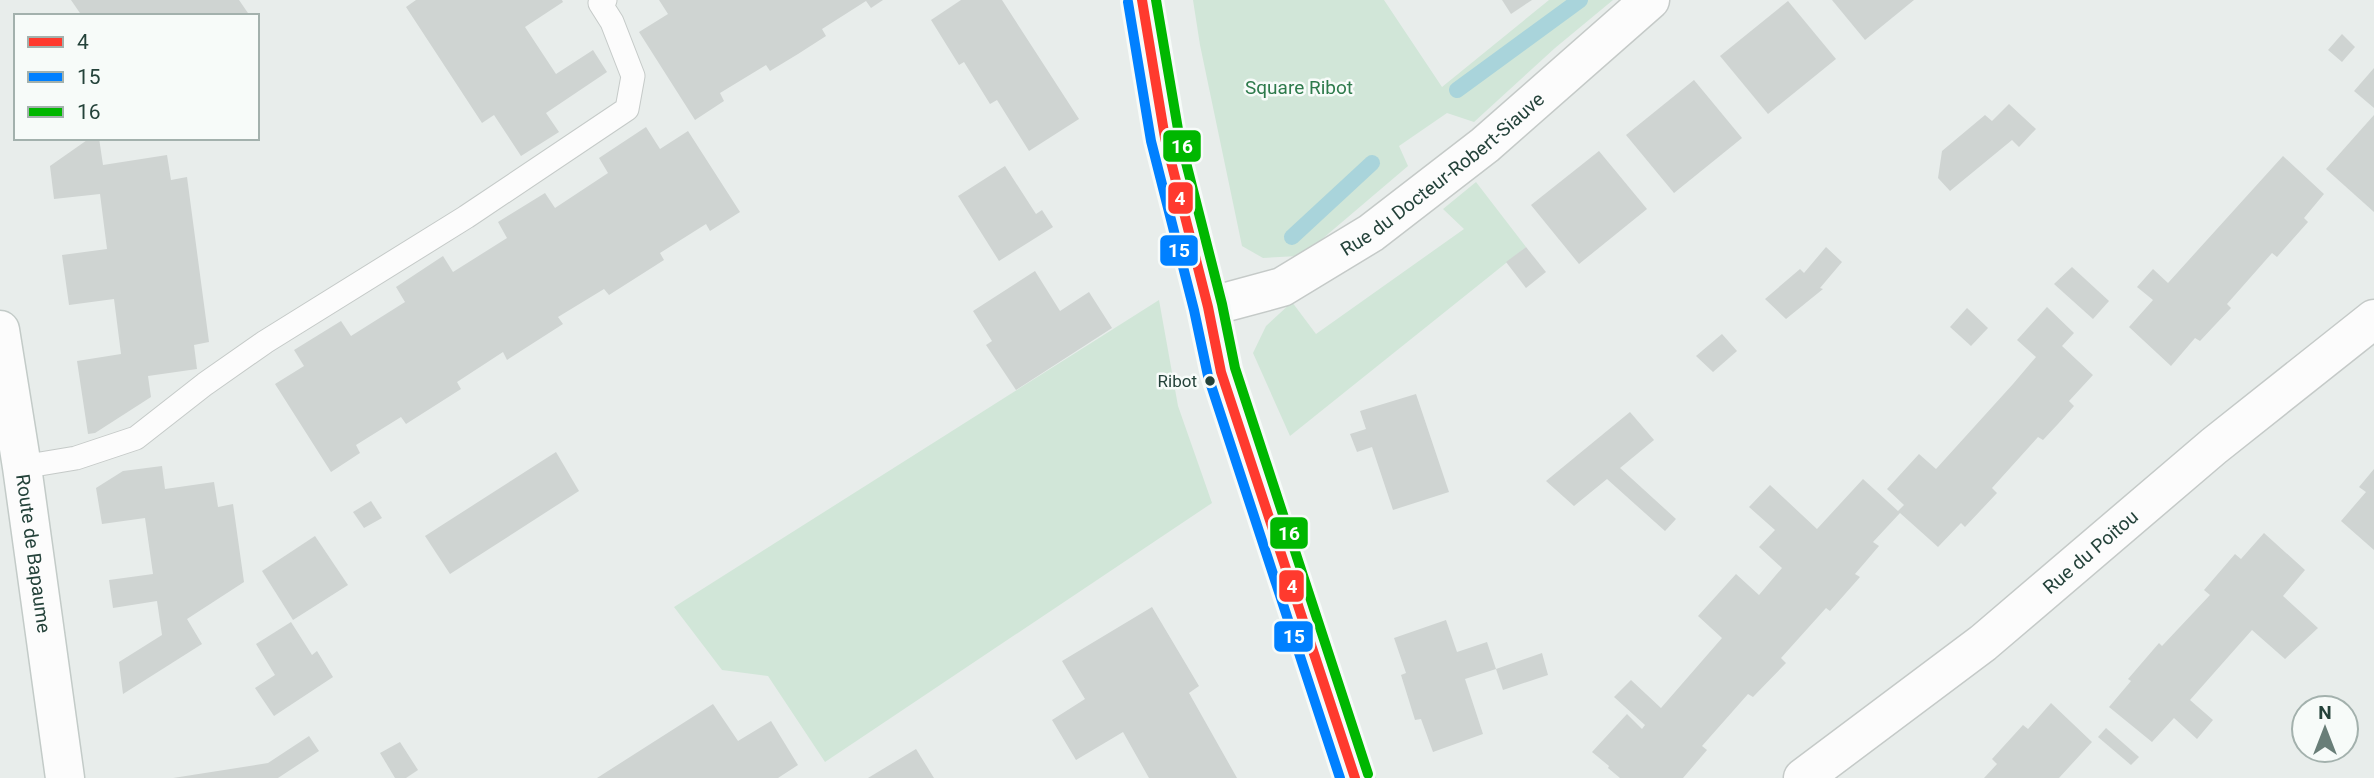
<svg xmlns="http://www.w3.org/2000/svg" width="2374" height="778" font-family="Roboto,sans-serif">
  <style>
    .green { fill: #d1e6d8 }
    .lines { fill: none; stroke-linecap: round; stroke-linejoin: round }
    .stream { stroke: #a9d4db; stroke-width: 16 }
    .building { fill: #cfd4d2 }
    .lane-casing { stroke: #c5cac8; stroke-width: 25 }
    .street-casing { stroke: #c5cac8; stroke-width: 41 }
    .secondary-casing { stroke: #c3cbc8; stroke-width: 41 }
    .lane { stroke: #fcfcfc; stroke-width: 23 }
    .street { stroke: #fcfcfc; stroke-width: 38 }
    .secondary { stroke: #fcfcfc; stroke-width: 38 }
    .bus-1-casing { stroke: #f7fbf9; stroke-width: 16 }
    .bus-2-casing { stroke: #f7fbf9; stroke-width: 16 }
    .bus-3-casing { stroke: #f7fbf9; stroke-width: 16 }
    .bus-1 { stroke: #ff3a2e; stroke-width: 10 }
    .bus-2 { stroke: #0080ff; stroke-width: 10 }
    .bus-3 { stroke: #00b700; stroke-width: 10 }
    .bus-dot { fill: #24423a; stroke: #f7fbf9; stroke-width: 2.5 }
    .labels { text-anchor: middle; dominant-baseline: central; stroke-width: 5; stroke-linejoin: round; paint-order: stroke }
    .bus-label { font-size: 17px; fill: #24423a; stroke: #f7fbf9; text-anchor: end }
    .park-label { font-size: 19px; fill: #2d7a4b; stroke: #f7fbf9 }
    .street-label { font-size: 19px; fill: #24423a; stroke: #f7fbf9 }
    .line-badge { stroke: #f7fbf9; stroke-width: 2.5 }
    .badge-label { font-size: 19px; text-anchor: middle; font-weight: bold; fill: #fff }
  </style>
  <rect width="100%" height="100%" fill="#e8edeb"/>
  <g class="green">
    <path d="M1193 0H1384L1442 87 1549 0H1613L1555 48 1474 122 1447 113 1399 146 1408 166 1321 240 1298 256 1263 258 1242 246 1200 45Z"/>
    <path d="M1476 182 1526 247 1290 436 1253 353 1266 326 1292 302 1316 334 1464 229 1443 209Z"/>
    <path d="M1159 300 1178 406 1212 503 825 762 768 676 722 670 674 607Z"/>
  </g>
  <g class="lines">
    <g class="stream">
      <path d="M1457 90 1580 0"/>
      <path d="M1292 237 1372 163"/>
    </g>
  </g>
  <g class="building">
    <path d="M71 0H239L250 16H82Z"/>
    <path d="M416 0H562L563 2 525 27 556 74 593 50 607 72 546 113 559 132 521 156 494 115 482 123 406 7Z"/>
    <path d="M659 0H883L871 8 866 1 822 29 826 36 798 54 770 71 766 65 720 93 724 101 695 120 639 32 668 14Z"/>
    <path d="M961 0H1002L1079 119 1029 151 997 100 990 104 964 62 959 65 931 20Z"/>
    <path d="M1502 0H1532L1511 14Z"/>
    <path d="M1832 0H1914L1865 40Z"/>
    <path d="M1788 1 1836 59 1768 114 1720 56Z"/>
    <path d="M2342 34 2355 47 2342 62 2328 50Z"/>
    <path d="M2374 68V108L2354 91Z"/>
    <path d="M1694 80 1742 138 1674 193 1626 135Z"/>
    <path d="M2009 104 2036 129 2019 147 2012 140 1950 191 1938 178 1942 151 1985 115 1992 121Z"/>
    <path d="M2374 115V212L2326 169Z"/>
    <path d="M646 127 660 149 688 131 740 212 710 231 706 224 660 253 664 260 609 295 604 289 558 317 563 324 507 360 503 352 457 382 461 389 406 424 401 417 356 445 360 453 331 472 275 384 304 366 294 350 341 321 351 336 405 302 396 287 443 256 453 272 507 238 498 222 545 193 555 208 608 173 599 158Z"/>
    <path d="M90 138H99L103 165 167 155 171 180 187 177 209 342 194 345 197 369 148 376 151 397 95 433 88 434 77 361 121 354 114 299 69 305 62 255 107 249 100 194 54 199 50 166Z"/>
    <path d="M1599 151 1647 209 1579 264 1531 205Z"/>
    <path d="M2283 156 2324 194 2304 218 2308 222 2277 257 2272 253 2227 304 2231 308 2200 341 2195 338 2171 366 2129 327 2153 300 2137 287 2153 269 2168 283Z"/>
    <path d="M1005 166 1036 214 1042 210 1053 227 999 261 958 196Z"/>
    <path d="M1526 247 1546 272 1526 288 1506 262Z"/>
    <path d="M1826 247 1842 262 1820 288 1823 289 1786 319 1765 299 1800 269 1804 273Z"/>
    <path d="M2072 267 2109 301 2093 319 2054 284Z"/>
    <path d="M1035 271 1060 311 1089 292 1112 328 1016 390 986 345 992 341 973 311Z"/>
    <path d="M2047 307 2074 333 2062 346 2093 375 2069 401 2074 406 2058 424 2043 440 2038 437 1992 488 1997 493 1965 527 1961 523 1938 547 1900 513 1873 542 1879 546 1855 574 1860 577 1830 611 1826 608 1781 658 1786 663 1753 697 1748 694 1702 746 1707 750 1683 778H1620L1608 768 1609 766 1592 752 1627 714 1642 729 1645 725 1614 697 1631 680 1661 708 1722 638 1698 616 1736 574 1759 595 1782 568 1759 547 1775 530 1749 507 1770 485 1817 529 1863 479 1898 511 1904 505 1887 489 1919 454 1936 469 2013 384 2036 357 2017 340Z"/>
    <path d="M1967 308 1988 328 1971 346 1950 327Z"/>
    <path d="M1722 334 1737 351 1713 372 1696 356Z"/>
    <path d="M1416 394 1449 492 1393 510 1372 447 1357 452 1350 434 1366 429 1360 411Z"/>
    <path d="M1630 412 1654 440 1620 468 1676 519 1665 531 1607 479 1574 506 1546 481Z"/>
    <path d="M556 452 579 491 450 574 425 536Z"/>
    <path d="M162 466 165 489 214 482 218 507 233 504 244 582 187 619 202 644 123 694 119 662 162 635 157 601 113 608 109 580 153 574 145 518 102 524 96 488 123 471Z"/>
    <path d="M2374 469V550L2341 521 2366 492 2359 487Z"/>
    <path d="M371 501 382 518 364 528 353 512Z"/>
    <path d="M2264 533 2305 570 2283 596 2318 628 2285 659 2252 630 2190 700 2213 720 2197 739 2174 718 2152 742 2109 707 2131 681 2128 679 2159 643 2162 646 2210 595 2204 590 2235 554 2241 559Z"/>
    <path d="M315 536 348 585 293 620 262 571Z"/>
    <path d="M1152 607 1199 686 1189 693 1237 778H1149L1123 732 1076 760 1052 720 1085 699 1062 661Z"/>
    <path d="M1446 620 1457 652 1487 642 1496 669 1465 679 1483 734 1433 752 1421 719 1415 720 1401 675 1406 673 1394 638Z"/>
    <path d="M291 622 312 655 317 651 333 677 274 716 255 688 275 675 256 644Z"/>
    <path d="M1542 653 1548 675 1503 690 1496 669Z"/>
    <path d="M2051 703 2092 742 2059 778H1984L1997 764 1992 759 2023 725 2028 729Z"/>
    <path d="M713 704 738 741 771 721 798 765 778 778H597Z"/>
    <path d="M2106 728 2139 757 2131 765 2098 737Z"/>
    <path d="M309 736 319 751 278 778H173L268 763Z"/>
    <path d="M400 742 418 770 406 778H395L380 753Z"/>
    <path d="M916 749 934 778H868Z"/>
  </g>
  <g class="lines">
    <g class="lane-casing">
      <path id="lane" d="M22 467 76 458 136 438 205 384 265 342 466 217 627 109 633 76 612 22 600 3 605 0"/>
    </g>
    <g class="street-casing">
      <g id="street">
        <path d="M1142 0 1165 138 1208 307 1221 372 1355 778"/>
        <path id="s1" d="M1208 307 1282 287 1371 233 1485 145 1650 0"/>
        <path id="s2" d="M1803 778 1983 643 2214 446 2374 319"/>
      </g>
    </g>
    <g class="secondary-casing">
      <g id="secondary">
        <path id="s3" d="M0 330 22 467 65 778"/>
      </g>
    </g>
    <use href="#lane" class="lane"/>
    <use href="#street" class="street"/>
    <use href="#secondary" class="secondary"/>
    <g class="bus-1-casing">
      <path id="bus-1" d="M1142 0 1165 138 1208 307 1221 372 1355 778"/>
    </g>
    <g class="bus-2-casing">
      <path id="bus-2" d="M1128 2 1151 141 1194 310 1208 376 1340 778"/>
    </g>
    <g class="bus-3-casing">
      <path id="bus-3" d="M1156 0 1179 135 1222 304 1235 368 1368 774"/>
    </g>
    <use href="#bus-1" class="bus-1"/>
    <use href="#bus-2" class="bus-2"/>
    <use href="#bus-3" class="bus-3"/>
  </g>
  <circle class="bus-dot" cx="1210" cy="381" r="6"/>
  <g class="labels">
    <g class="bus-label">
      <text x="1197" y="381">Ribot</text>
    </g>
    <g class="park-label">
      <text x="1299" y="87">Square Ribot</text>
    </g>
    <g class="street-label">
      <text stroke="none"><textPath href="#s1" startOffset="273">Rue du Docteur-Robert-Siauve</textPath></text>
      <text stroke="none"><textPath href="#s2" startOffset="366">Rue du Poitou</textPath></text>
      <text stroke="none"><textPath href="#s3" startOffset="226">Route de Bapaume</textPath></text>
    </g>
  </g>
  <g class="line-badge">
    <rect x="1162" y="129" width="40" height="34" rx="7" fill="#00b700"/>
    <rect x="1167" y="181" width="27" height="34" rx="7" fill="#ff3a2e"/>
    <rect x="1159" y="234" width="40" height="33" rx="7" fill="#0080ff"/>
    <rect x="1269" y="516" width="40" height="34" rx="7" fill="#00b700"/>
    <rect x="1278" y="569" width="27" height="34" rx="7" fill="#ff3a2e"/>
    <rect x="1273" y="620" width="41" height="33" rx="7" fill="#0080ff"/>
  </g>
  <g class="badge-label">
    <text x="1182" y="153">16</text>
    <text x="1180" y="205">4</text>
    <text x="1179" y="257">15</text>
    <text x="1289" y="540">16</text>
    <text x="1292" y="593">4</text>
    <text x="1294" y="643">15</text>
  </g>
  <rect x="14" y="14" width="245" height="126" fill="#f7fbf9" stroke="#a3b1ad" stroke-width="2"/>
  <rect x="28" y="37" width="35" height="10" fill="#ff3a2e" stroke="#a3b1ad" stroke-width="2"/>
  <text x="77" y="49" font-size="21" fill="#24423a">4</text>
  <rect x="28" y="72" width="35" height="10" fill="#0080ff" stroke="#a3b1ad" stroke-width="2"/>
  <text x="77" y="84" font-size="21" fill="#24423a">15</text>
  <rect x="28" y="107" width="35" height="10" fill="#00b700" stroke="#a3b1ad" stroke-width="2"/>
  <text x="77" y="119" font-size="21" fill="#24423a">16</text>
  <g transform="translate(2325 729)"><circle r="33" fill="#f7fbf9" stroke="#a3b1ad" stroke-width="2"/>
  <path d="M0-5L12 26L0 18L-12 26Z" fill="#697e78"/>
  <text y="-10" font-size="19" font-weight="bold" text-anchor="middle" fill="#24423a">N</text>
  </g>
</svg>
